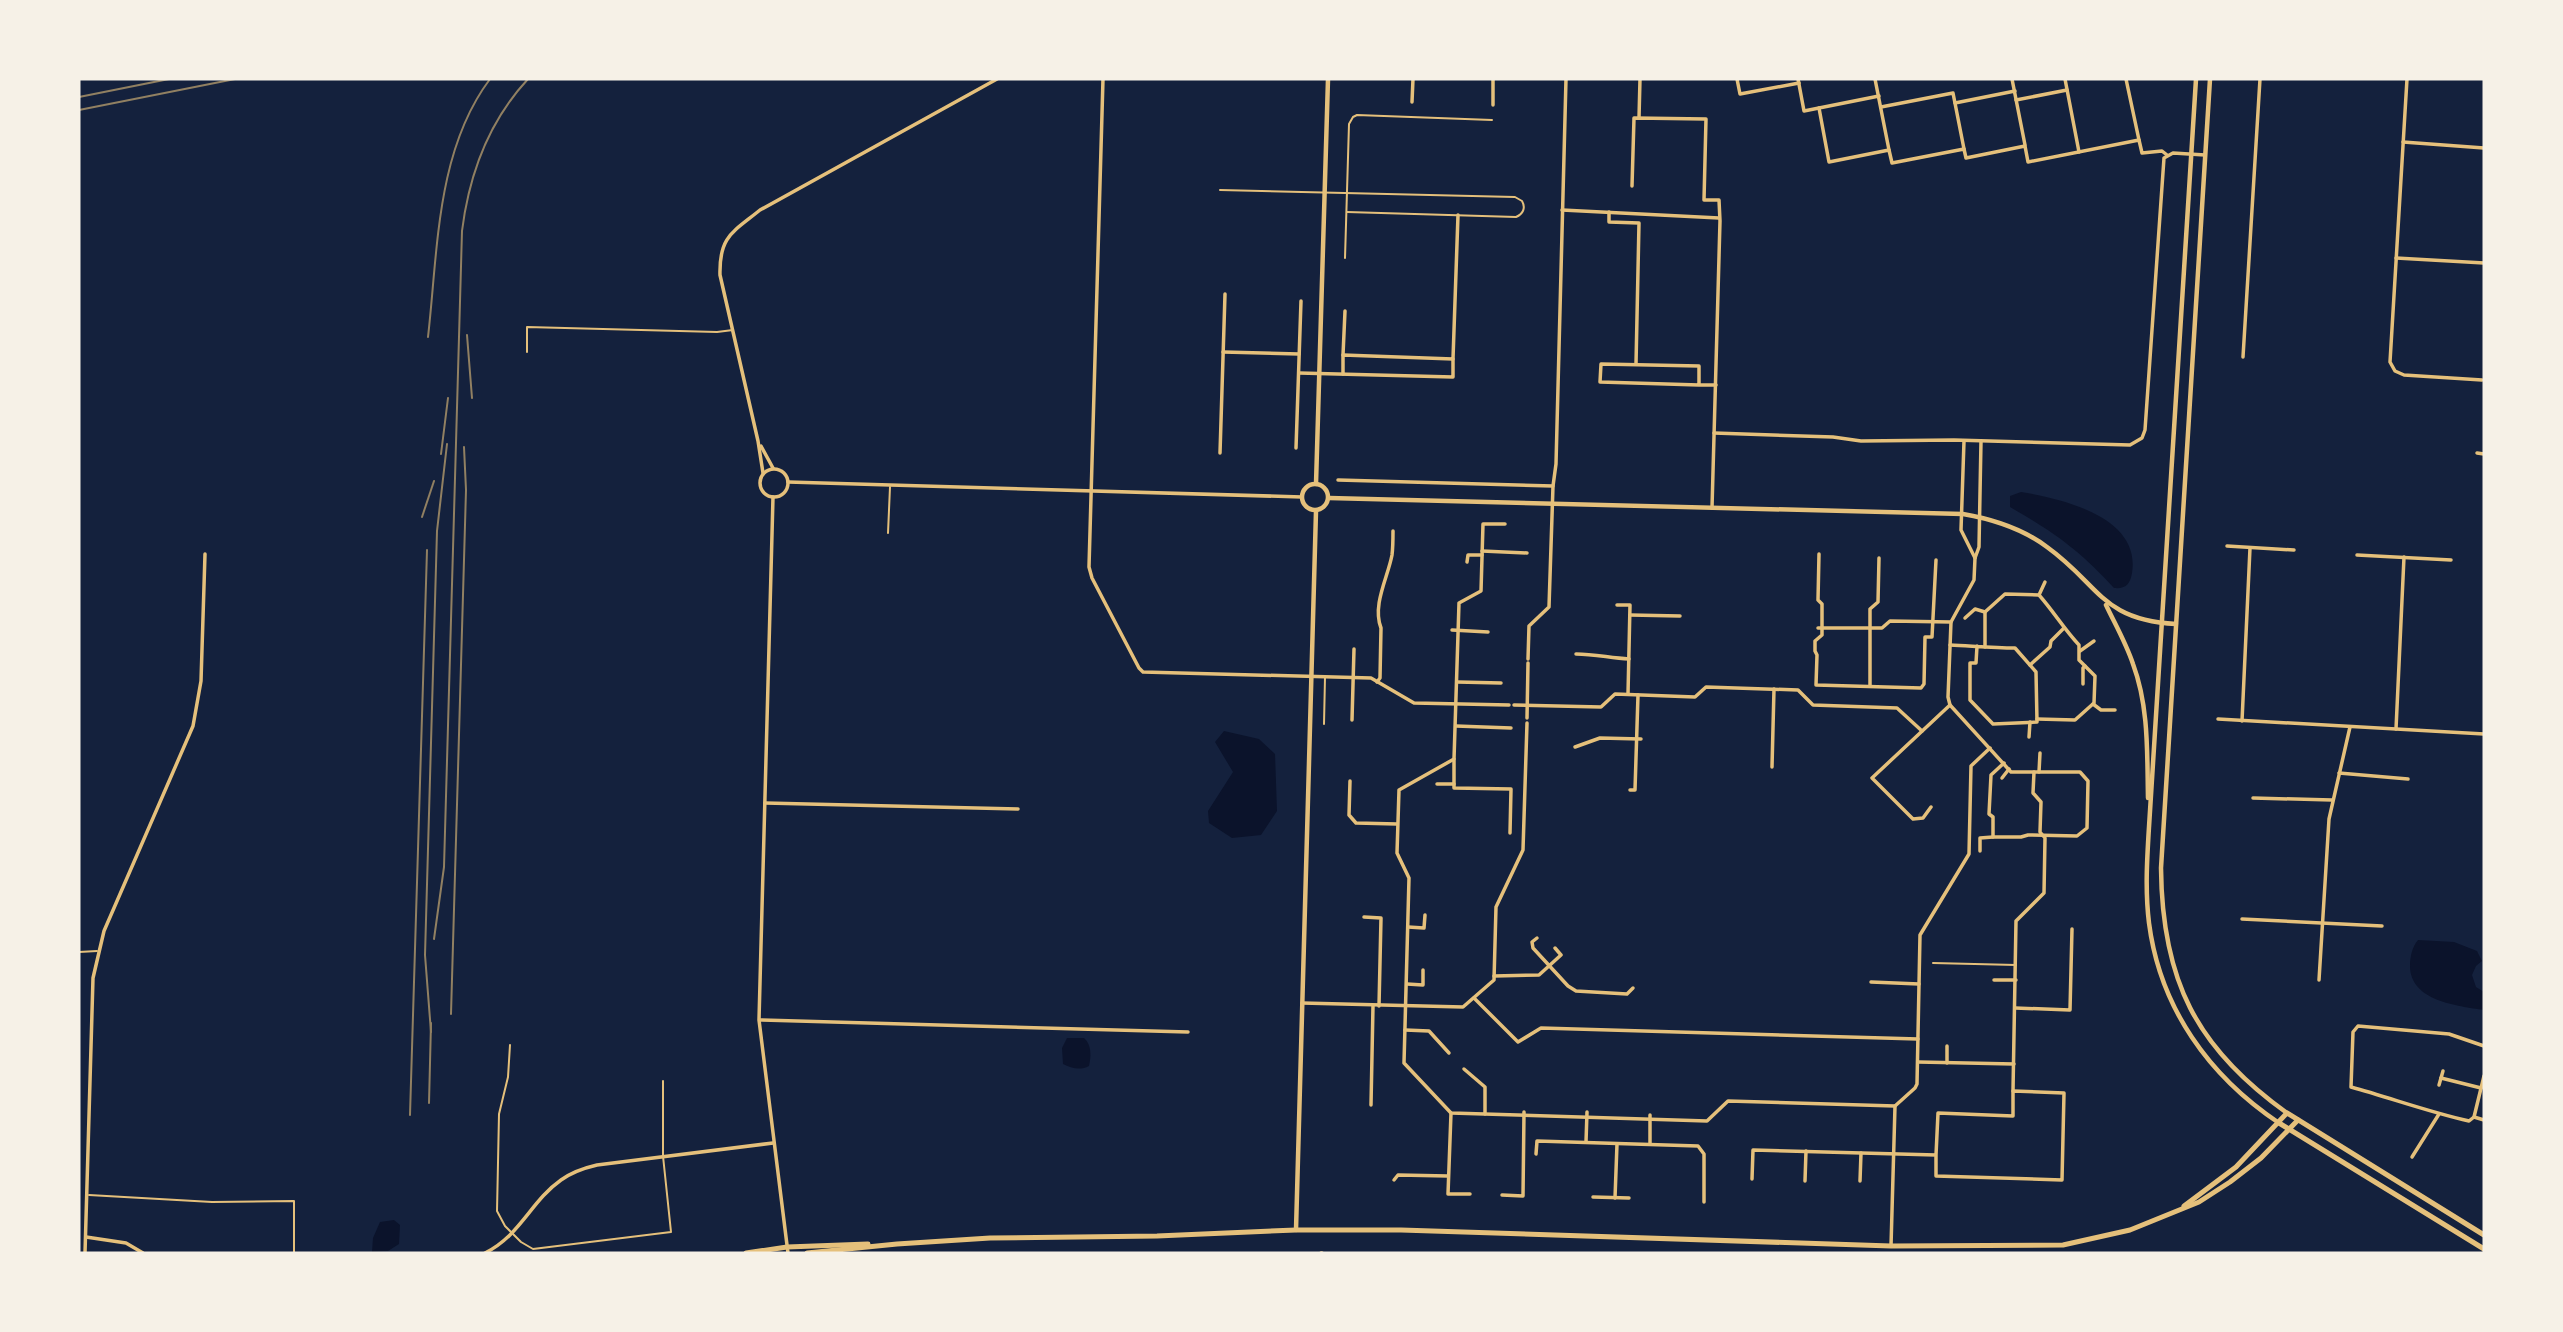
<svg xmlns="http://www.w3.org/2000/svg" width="2563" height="1332" font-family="'Source Sans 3',sans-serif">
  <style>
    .water { fill: #0b132b }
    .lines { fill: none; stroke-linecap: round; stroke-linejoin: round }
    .service { stroke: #e5c07b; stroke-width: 2 }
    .minor { stroke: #e5c07b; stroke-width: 3.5 }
    .tertiary { stroke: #e5c07b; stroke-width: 4.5 }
    .secondary { stroke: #e5c07b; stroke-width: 5 }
    .rail { stroke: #918062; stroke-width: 2 }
  </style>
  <rect width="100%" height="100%" fill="#14213d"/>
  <g class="water">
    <path d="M2021 492C2063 499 2141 517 2132 573 2130 585 2125 589 2114 588 2079 550 2055 533 2010 507V496Z"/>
    <path d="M1224 731 1259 739 1275 754 1277 811 1261 835 1232 838 1209 823 1208 811 1233 772 1215 742Z"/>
    <path d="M2418 940 2454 942 2477 951 2482 961 2476 966 2472 975 2476 987 2484 992V1010C2458 1006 2410 1001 2410 966 2410 957 2412 947 2418 940Z"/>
    <path d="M1067 1038H1084C1092 1045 1091 1057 1089 1066 1080 1071 1071 1068 1063 1064L1062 1048Z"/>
    <path d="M394 1220 400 1225 399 1244 388 1251 372 1252 373 1238 380 1222Z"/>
  </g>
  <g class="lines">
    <g class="service">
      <path d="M1220 190 1515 197 1522 201C1526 208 1523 214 1516 217L1347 212"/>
      <path d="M1345 258 1349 124 1353 117 1357 115 1492 120"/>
      <path d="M527 352V327L717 332 733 330"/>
      <path d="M888 533 890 487"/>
      <path d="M1324 724 1325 677"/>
      <path d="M79 952 97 951"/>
      <path d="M1933 963 2016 965"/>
      <path d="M510 1045 508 1077 499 1114 497 1211 505 1226 521 1242 533 1249 671 1232 663 1156V1081"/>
      <path d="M89 1195 212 1202 294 1201V1253"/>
    </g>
    <g class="minor">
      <path d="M1103 79 1089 567 1092 578 1139 668 1143 672 1371 678 1414 703 1509 705"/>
      <path d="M1737 79 1740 94 1799 83"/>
      <path d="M1798 79 1804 111 1879 96"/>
      <path d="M1875 79 1889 150"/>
      <path d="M2012 79 2025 145"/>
      <path d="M2065 79 2079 152"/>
      <path d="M2126 79 2139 140"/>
      <path d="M2407 79 2390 362 2395 371 2404 375 2482 380"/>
      <path d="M2016 100 2067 90"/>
      <path d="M1412 102 1413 79"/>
      <path d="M1955 103 2015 91"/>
      <path d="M1493 105V79"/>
      <path d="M1881 107 1953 93 1964 149"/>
      <path d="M1819 108 1829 162 1889 150 1892 163 1964 149 1966 158 2025 146 2028 162 2139 140 2142 153 2162 151 2167 155"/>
      <path d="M1639 118 1640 79"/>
      <path d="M2403 142 2484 148"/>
      <path d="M1632 186 1634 118 1706 119 1704 200H1719L1720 221 1712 508"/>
      <path d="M1562 210 1719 218"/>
      <path d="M1609 212V222L1639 223 1636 364"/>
      <path d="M2396 258 2484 263"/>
      <path d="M1223 352 1299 354"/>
      <path d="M1343 355 1345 311"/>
      <path d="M2243 357 2260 79"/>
      <path d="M1299 373 1453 377V359"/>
      <path d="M1343 374V355L1453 359 1458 215"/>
      <path d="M1699 385 1600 382 1601 364 1699 366V385H1716"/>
      <path d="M1714 433 1833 437 1861 441 1954 440 2130 445 2142 438 2145 430 2164 158 2173 153 2205 155"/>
      <path d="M1964 441 1961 530 1975 558"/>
      <path d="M761 446 773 468"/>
      <path d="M1296 448 1301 301"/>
      <path d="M1220 453 1225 294"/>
      <path d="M2477 453 2484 454"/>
      <circle cx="774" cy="483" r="14"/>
      <path d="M763 473 758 441 720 275C719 236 733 232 760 210L997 79"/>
      <path d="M1338 480 1553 486"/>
      <path d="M788 482 1302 497"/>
      <path d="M773 497 759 1020 788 1253"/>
      <path d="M1505 524H1483L1481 591 1459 603 1454 759 1399 790 1397 853 1409 878 1404 1063 1451 1113 1707 1121 1728 1101 1895 1106"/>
      <path d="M2227 546 2294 550"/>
      <path d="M1482 551 1527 553"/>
      <path d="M1819 554 1818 600 1822 604V628H1882L1890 621 1951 622"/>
      <path d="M2357 555 2451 560"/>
      <path d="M1467 562 1468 555H1482"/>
      <path d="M2039 595 2045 582"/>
      <path d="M1617 605H1630L1628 694"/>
      <path d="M1630 615 1680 616"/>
      <path d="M1965 618 1975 609 1985 612"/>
      <path d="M1818 628H1822V635L1815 641V651L1817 655 1816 685 1921 688 1924 684 1925 637H1932L1936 560"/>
      <path d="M1452 630 1488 632"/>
      <path d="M1950 645C1972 646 1993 648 2015 648L2036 672 2037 722 1993 724 1970 700V663H1976L1977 646"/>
      <path d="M1985 647V612L2005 594 2039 595C2054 612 2064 629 2079 645V660L2095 676 2094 703 2075 720 2037 719"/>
      <path d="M2080 651 2094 641"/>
      <path d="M1576 654C1595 654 1610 658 1629 659"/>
      <path d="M1528 659 1529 626 1549 607 1553 486 1556 464 1566 79"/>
      <path d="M2030 665 2050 647 2051 641 2064 628"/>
      <path d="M1377 682 1380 678 1381 628C1372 605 1388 577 1392 555 1393 547 1393 539 1393 531"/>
      <path d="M1457 682 1501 683"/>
      <path d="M2083 684V668L2085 666"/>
      <path d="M1870 686V609L1878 602 1879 558"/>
      <path d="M2093 704 2101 710H2115"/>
      <path d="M1514 705 1601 707 1615 694 1695 697 1706 687 1798 690 1813 705 1897 708 1922 731"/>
      <path d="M1950 705 2011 772H2034L2033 793 2041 802 2040 832 2045 838 2044 893 2016 921 2013 1091"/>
      <path d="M1527 718 1528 663"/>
      <path d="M2218 719 2484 734"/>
      <path d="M1352 720 1354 649"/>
      <path d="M2242 721 2250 548"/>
      <path d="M1456 726 1511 728"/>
      <path d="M2396 729 2404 557"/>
      <path d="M2029 737 2030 722"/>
      <path d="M1575 747 1600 738 1641 739"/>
      <path d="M1454 759V788L1511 789 1510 833"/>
      <path d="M2004 763 1991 775 1989 814 1993 817V837H2021L2028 835 2077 836 2087 828 2088 781 2080 772H2034"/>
      <path d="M1772 767 1774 689"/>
      <path d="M2039 772 2040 753"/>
      <path d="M2339 773 2408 779"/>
      <path d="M2002 778 2009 769"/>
      <path d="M1350 781 1349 815 1356 823 1397 824"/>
      <path d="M1437 784H1454"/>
      <path d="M1630 790H1635L1638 695"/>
      <path d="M2253 798 2332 800"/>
      <path d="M765 803 1018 809"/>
      <path d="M1931 807 1923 818 1913 819 1872 778 1950 705 1948 697 1951 622 1974 580 1975 558 1979 547 1981 441"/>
      <path d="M1980 851V838L1993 837"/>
      <path d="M1364 917 1381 918 1379 1006"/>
      <path d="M2242 919 2382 926"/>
      <path d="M1408 927 1424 928 1425 915"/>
      <path d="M1537 938 1532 942 1533 948 1568 986 1576 991 1627 994 1633 988"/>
      <path d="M1494 976 1539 975 1561 955 1555 948"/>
      <path d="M1994 980H2016"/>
      <path d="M2319 980 2329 819 2350 727"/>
      <path d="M1871 982 1919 984"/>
      <path d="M1407 984 1423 985V970"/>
      <path d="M1474 998 1518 1042 1541 1028 1918 1039"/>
      <path d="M1302 1003 1463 1007 1494 980 1496 907 1523 850 1527 723"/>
      <path d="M2015 1008 2070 1010 2072 929"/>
      <path d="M760 1020 1188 1032"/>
      <path d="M1405 1030 1429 1031 1449 1053"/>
      <path d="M1918 1062 2014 1064"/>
      <path d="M1947 1063V1046"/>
      <path d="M1464 1069 1485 1087V1114"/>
      <path d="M2484 1076 2474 1117 2484 1120"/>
      <path d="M2441 1078 2481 1088"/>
      <path d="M2439 1085 2443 1071"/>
      <path d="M1371 1105 1373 1006"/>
      <path d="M1451 1113 1448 1194H1470"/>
      <path d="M2474 1117 2469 1121C2429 1112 2391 1098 2351 1087L2353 1032 2358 1026 2449 1034 2484 1046"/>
      <path d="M1586 1142 1587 1112"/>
      <path d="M1650 1143V1115"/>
      <path d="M1536 1154 1537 1141 1698 1146 1704 1154V1202"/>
      <path d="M2412 1157 2439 1114"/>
      <path d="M1752 1179 1753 1150 1936 1155V1176L2062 1180 2064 1093 2013 1091V1116L1938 1113 1936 1155"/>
      <path d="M1394 1180 1398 1175 1448 1176"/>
      <path d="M1805 1181 1806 1151"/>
      <path d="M1860 1181 1861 1153"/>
      <path d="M1502 1195 1523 1196 1524 1112"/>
      <path d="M1593 1197 1629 1198"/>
      <path d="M1615 1198 1617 1144"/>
      <path d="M86 1237 126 1243 143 1253"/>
      <path d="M1891 1246 1895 1106 1915 1088 1917 1084 1920 935 1969 854 1971 766 1990 748"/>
      <path d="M85 1253 93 978 104 931 193 726 201 681 205 554"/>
      <path d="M485 1253C520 1236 531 1201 561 1180 572 1172 584 1168 597 1165L773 1143"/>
      <path d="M1321 1253H1322"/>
    </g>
    <g class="tertiary">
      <path d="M2196 79 2149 827C2147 859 2145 891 2149 923 2160 1008 2209 1076 2279 1123"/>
      <path d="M2210 79 2161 868C2162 980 2196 1048 2287 1113"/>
      <circle cx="1315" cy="497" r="13"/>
      <path d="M1316 484 1328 79"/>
      <path d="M1329 498 1963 514C1992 519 2023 529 2047 547 2100 585 2101 620 2176 624"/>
      <path d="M2106 605C2115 624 2126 643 2133 664 2149 707 2147 753 2148 798"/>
      <path d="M1296 1230 1316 511"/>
    </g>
    <g class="secondary">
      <path d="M2279 1123 2484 1249"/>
      <path d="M2184 1206 2236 1167 2287 1113 2484 1235"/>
      <path d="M746 1253 787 1247 868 1244"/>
      <path d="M807 1253 897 1244 990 1238 1157 1236 1296 1230H1401L1891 1246 2063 1245 2130 1230 2199 1202 2230 1182 2261 1158 2298 1120"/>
    </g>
    <g class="rail">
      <path d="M79 97 169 79"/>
      <path d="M79 110 235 79"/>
      <path d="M467 335 472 398"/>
      <path d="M428 337C438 250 436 151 490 79"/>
      <path d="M441 454 448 398"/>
      <path d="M422 517 434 481"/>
      <path d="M434 939 444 867 462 231C469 175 489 121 528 79"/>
      <path d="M451 1014 466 490 464 447"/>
      <path d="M431 1032 425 955 437 531 447 444"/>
      <path d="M429 1103 431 1023"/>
      <path d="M410 1115 427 550"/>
    </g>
  </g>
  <rect width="2563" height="1332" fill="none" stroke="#f6f1e7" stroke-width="161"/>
</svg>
